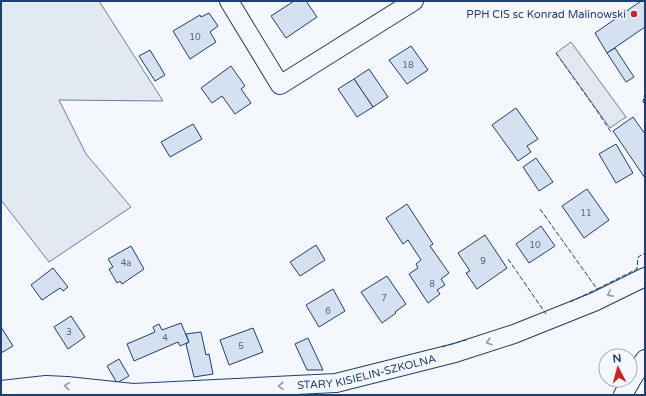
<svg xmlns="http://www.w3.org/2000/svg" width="646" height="396" font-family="'Varela Round',sans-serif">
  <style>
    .green { fill: #e3e9f0; stroke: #687fa3 }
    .parking { fill: #e3e8f0; stroke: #687fa3 }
    .building { fill: #d5e0f0; stroke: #1d3f73 }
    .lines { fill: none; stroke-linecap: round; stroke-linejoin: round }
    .minor-casing { stroke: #1d3f73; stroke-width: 20 }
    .minor { stroke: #f4f7fb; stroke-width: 18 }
    .fence { stroke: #1d3f73; stroke-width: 1; stroke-dasharray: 5 2; stroke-linecap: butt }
    .oneway { stroke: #889bb7 }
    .poi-dot { fill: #c62828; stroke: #f4f7fb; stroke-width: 1.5 }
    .labels { text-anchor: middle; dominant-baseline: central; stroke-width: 3; stroke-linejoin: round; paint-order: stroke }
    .number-label { font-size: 9px; fill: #4b6792 }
    .poi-label { font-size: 11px; fill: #1d3f73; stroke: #f4f7fb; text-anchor: end }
    .street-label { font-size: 11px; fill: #1d3f73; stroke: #f4f7fb }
  </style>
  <rect width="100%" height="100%" fill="#f4f7fb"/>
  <path class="green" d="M1 1H99L163 101 59 100 86 154 131 207 49 262 1 200Z"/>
  <path class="parking" d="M571 42 626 117 610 128 556 53Z"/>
  <g class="building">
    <path d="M294 1H306L317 17 286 38 271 16Z"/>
    <path d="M641 1H645V27L607 53 595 33Z"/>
    <path d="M209 13 218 26 210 32 216 42 190 59 173 31 200 15 201 17Z"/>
    <path d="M411 46 428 70 407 84 389 60Z"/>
    <path d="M615 48 634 77 626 82 607 53Z"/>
    <path d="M150 50 165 75 155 81 139 56Z"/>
    <path d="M231 66 245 86 241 89 251 103 235 114 222 96 212 103 201 88Z"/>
    <path d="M369 69 388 97 373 107 354 79Z"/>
    <path d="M354 79 373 107 357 117 338 89Z"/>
    <path d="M516 108 538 139 527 146 531 152 518 161 492 125Z"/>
    <path d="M633 117 645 134V178L613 131Z"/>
    <path d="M193 124 202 139 170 157 161 142Z"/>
    <path d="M616 144 633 173 616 183 599 154Z"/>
    <path d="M536 158 553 182 539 191 523 167Z"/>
    <path d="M587 189 609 220 584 238 562 206Z"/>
    <path d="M407 204 433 244 430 246 449 273 441 279 445 285 437 290 440 294 428 303 409 274 418 268 416 264 421 260 408 240 403 244 386 218Z"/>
    <path d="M541 226 555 246 529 263 516 244Z"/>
    <path d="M485 235 507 268 477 289 466 273 470 271 458 253Z"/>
    <path d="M316 245 325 260 300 276 290 262Z"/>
    <path d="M131 246 144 269 122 284 120 281 117 283 109 269 113 267 108 259Z"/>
    <path d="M53 268 68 287 63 291 60 288 42 300 31 285Z"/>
    <path d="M387 276 406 304 395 312 396 313 382 323 361 292Z"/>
    <path d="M333 289 345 311 319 327 306 305Z"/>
    <path d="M71 316 85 337 68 349 54 327Z"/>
    <path d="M181 323 189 342 180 346 178 342 134 361 127 344 155 332 153 327 159 324 162 330Z"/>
    <path d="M1 327 13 346 1 353Z"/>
    <path d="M253 328 263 352 229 365 220 340Z"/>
    <path d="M201 332 206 355 209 354 213 374 194 377 186 344 189 342 186 334Z"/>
    <path d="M308 338 323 370H307L295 344Z"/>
    <path d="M119 359 129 376 117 383 107 366Z"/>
  </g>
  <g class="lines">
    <g class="minor-casing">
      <g id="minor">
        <path d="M229 1 280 85 414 1"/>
        <path id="s1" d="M1 390 46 385 67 386 133 393 336 383 455 353 514 334 594 302 645 277"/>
        <path d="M623 395 632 379 645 359"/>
      </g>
    </g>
    <use href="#minor" class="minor"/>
    <g class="fence">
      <path d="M556 53 595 108 611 132"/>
      <path d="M645 92 643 102 645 104"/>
      <path d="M540 209 597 289 637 269 638 257 645 253"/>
      <path d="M508 259 546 314"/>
      <path d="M570 302 597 289"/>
      <path d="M442 347 469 339"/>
    </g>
  </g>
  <defs><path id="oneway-chevron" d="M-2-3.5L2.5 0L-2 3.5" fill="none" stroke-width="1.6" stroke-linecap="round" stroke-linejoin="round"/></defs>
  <g class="oneway">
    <use href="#oneway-chevron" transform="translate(610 294) rotate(153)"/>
    <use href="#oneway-chevron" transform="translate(489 342) rotate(163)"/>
    <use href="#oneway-chevron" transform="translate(67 386) rotate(-175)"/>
    <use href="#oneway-chevron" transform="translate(281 386) rotate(177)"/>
  </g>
  <circle class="poi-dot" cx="634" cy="14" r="4"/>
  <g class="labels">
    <g class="number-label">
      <text x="195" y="37">10</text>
      <text x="408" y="65">18</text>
      <text x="586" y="213">11</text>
      <text x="535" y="245">10</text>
      <text x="483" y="261">9</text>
      <text x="126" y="263">4a</text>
      <text x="432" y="284">8</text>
      <text x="384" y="298">7</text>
      <text x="328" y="311">6</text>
      <text x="69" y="332">3</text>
      <text x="165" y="338">4</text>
      <text x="241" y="346">5</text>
    </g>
    <g class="poi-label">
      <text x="626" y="14">PPH CIS sc Konrad Malinowski</text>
    </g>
    <g class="street-label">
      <text stroke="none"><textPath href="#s1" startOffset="368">STARY KISIELIN-SZKOLNA</textPath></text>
    </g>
  </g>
  <rect width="646" height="396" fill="none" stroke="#1d3f73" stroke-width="4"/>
  <g transform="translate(618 368) rotate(354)"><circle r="19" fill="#f4f7fb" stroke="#9eadc5"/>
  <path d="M0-3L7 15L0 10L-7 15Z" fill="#c62828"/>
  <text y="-6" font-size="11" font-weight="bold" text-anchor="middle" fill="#1d3f73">N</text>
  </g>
</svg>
